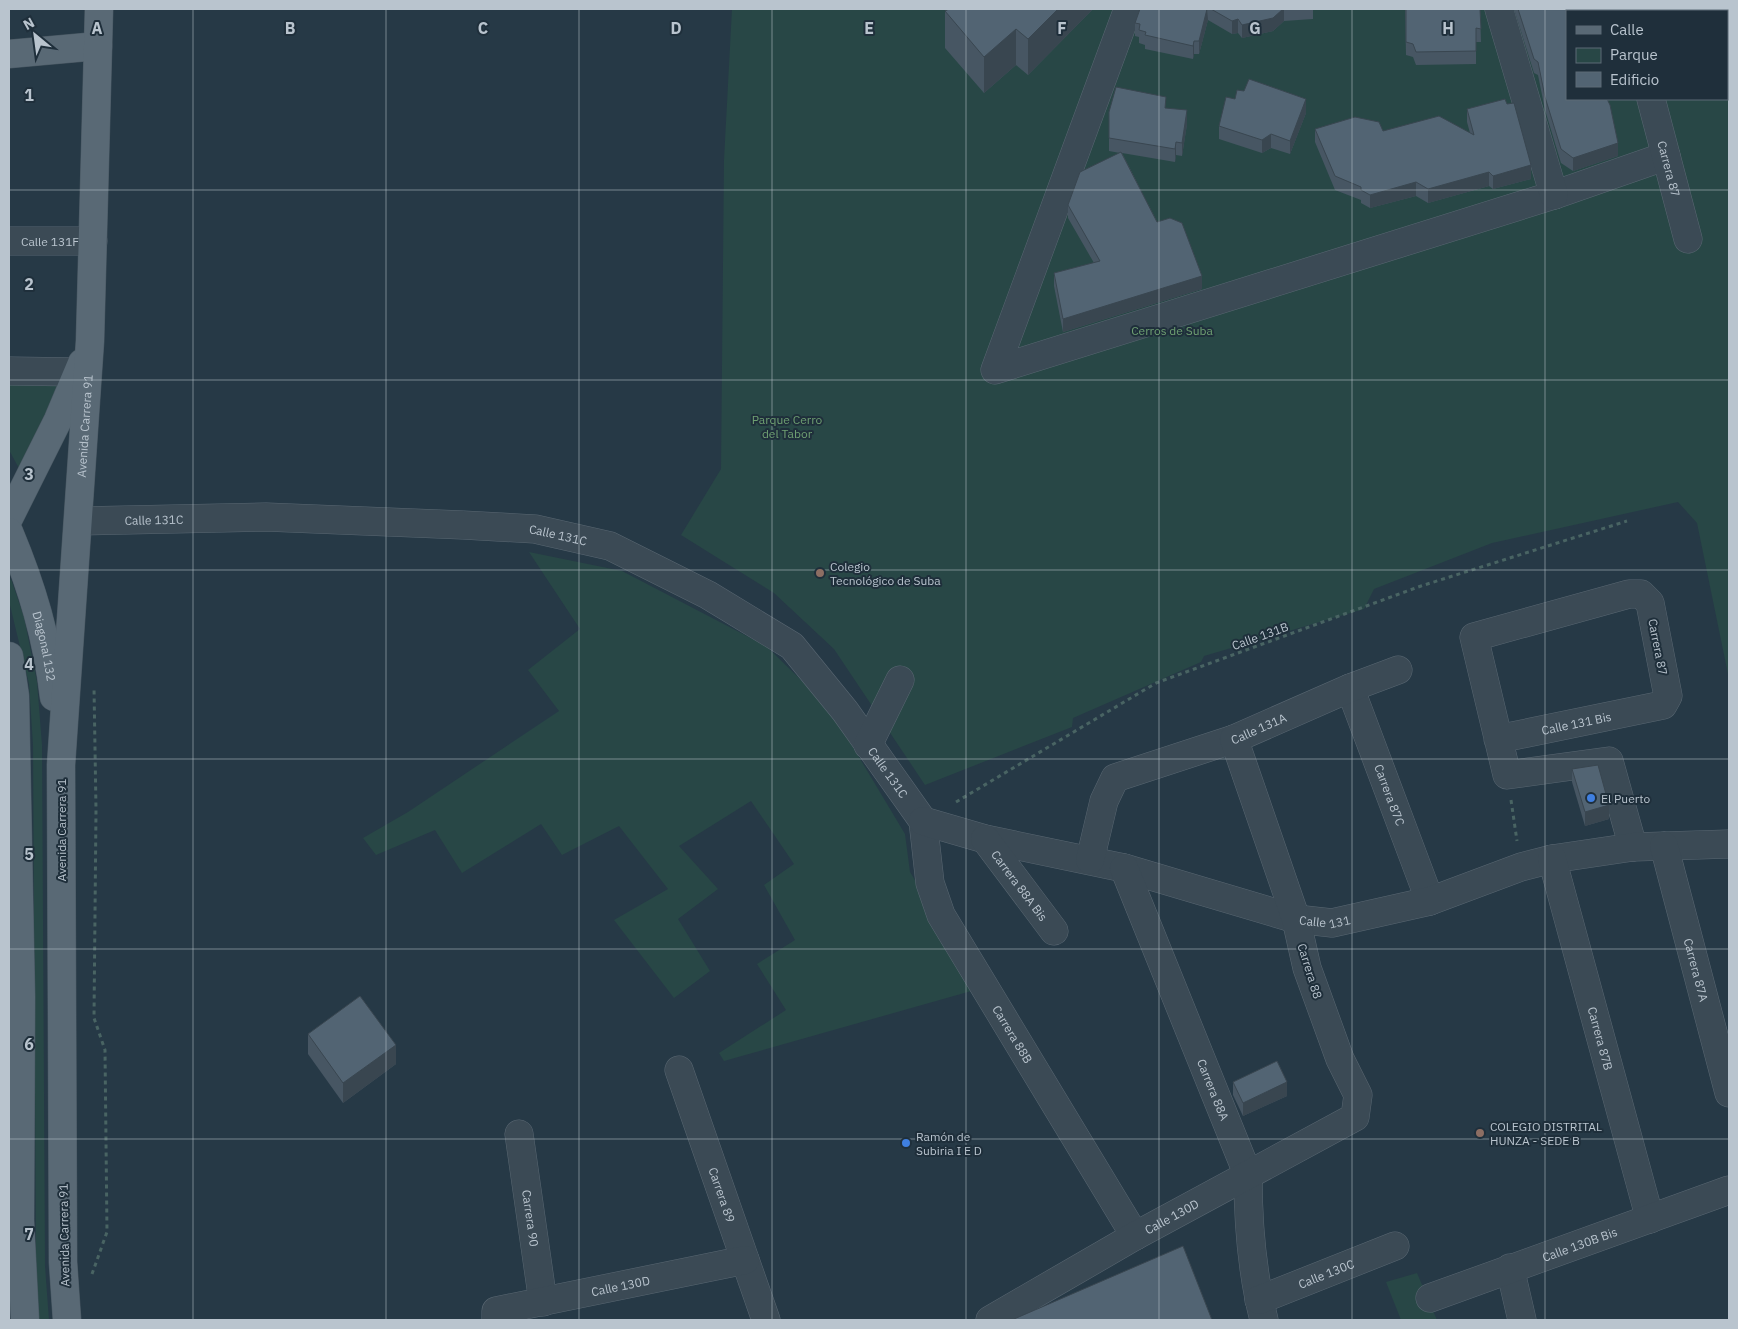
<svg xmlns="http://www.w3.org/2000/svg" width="1738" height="1329" font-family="'IBM Plex Sans',sans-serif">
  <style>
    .green { fill: #284746; fill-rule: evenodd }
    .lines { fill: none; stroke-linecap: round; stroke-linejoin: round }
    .minor-casing { stroke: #596772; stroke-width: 29 }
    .major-casing { stroke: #475661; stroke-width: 29 }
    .path { stroke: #496463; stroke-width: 3; stroke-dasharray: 4 4; stroke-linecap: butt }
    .minor { stroke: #3b4a55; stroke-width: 28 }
    .major { stroke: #596975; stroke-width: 28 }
    .wall { fill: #475663 }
    .shaded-wall { fill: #394650 }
    .building { fill: #526473; stroke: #394650 }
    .grid { fill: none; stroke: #b9c4ce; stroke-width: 1; stroke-opacity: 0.55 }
    .education-dot { fill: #8d6e63; stroke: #1f2f3b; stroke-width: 2 }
    .shop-dot { fill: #3f7fe0; stroke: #1f2f3b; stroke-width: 2 }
    .labels { text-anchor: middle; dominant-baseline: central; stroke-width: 4; stroke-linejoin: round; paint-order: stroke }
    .street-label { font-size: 12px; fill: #b9c4ce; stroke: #1f2f3b }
    .park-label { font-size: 12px; fill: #6fa072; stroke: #1f2f3b }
    .poi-label { font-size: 12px; fill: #b9c4ce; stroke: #1f2f3b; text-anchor: start }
    .grid-label { font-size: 16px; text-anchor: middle; font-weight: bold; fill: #b9c4ce; stroke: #1f2f3b; stroke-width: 4; stroke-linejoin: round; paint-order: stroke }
  </style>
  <rect width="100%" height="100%" fill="#263946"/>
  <g class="green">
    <path d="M732 9H1729V679L1697 523 1678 502 1492 543 1374 589 1364 609 1204 656 1201 662 1073 718 1072 727 925 785 834 649 774 593 681 535 721 469 724 160ZM1567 11H1727V99H1567Z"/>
    <path d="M9 380H62L21 472 9 450Z"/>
    <path d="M529 552 622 571 766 646 829 707 905 834 910 872 982 988 724 1061 719 1053 786 1010 757 964 795 940 764 885 794 864 751 801 679 846 718 889 678 919 710 971 674 998 614 920 668 889 619 826 562 855 541 824 462 873 435 830 376 855 363 838 408 812 559 711 528 670 580 629Z"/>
    <path d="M11 579 24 617 37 682 42 745 45 1266 49 1320H39L36 1266 33 745 29 684 9 601V581Z"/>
    <path d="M1417 1273 1437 1320H1401L1386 1282Z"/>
  </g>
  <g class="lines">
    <g class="minor-casing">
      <g id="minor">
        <path d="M1128 9 995 370 1554 195 1666 156"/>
        <path d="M1499 9 1554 195"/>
        <path d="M1628 9 1629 11"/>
        <path id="s1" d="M1651 99 1688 239"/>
        <path id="s2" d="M9 241H93"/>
        <path d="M9 371 79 372"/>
        <path id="s3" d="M79 521 266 517 463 525 535 529 610 546 708 595 792 646 845 711 923 821 930 883 941 915 1135 1236"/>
        <path id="s4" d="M1350 688 1430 901"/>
        <path id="s5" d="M1498 739 1663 705 1668 696 1650 603 1641 594H1629L1474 637 1507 775 1609 761 1633 847"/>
        <path d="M868 745 900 680"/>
        <path id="s6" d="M923 821 985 839 1124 868 1296 919 1332 923 1430 901 1521 867 1552 859 1633 847 1729 844"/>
        <path id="s7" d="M985 839 1054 931"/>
        <path id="s8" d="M1664 846 1729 1093"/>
        <path id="s9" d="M1552 859 1650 1219"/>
        <path id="s10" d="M1090 860 1104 801 1115 778 1234 739 1350 688 1398 670"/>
        <path id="s11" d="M1124 868 1248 1175C1248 1224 1252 1273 1264 1320"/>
        <path id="s12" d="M679 1070 766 1320"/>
        <path id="s13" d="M519 1134 543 1302"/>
        <path d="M1510 1268 1522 1320"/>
        <path id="s14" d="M1430 1298 1729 1190"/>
        <path id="s15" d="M1259 1300 1395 1246"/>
        <path id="s16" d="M496 1320V1311L745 1260"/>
        <path id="s17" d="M990 1320 1135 1236 1355 1117 1358 1095 1340 1059 1307 968 1296 919 1234 739"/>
      </g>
    </g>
    <g class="major-casing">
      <g id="major">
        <path d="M9 54 98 46"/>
        <path d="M9 518 58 420 82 363"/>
        <path id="s18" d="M9 532C32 587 47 637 54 697"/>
        <path d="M9 656 15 696 21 997 20 1221 25 1320"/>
        <path id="s19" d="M67 1320 63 1262 61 765 90 341 99 9"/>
      </g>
    </g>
    <g class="path">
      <path d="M1511 800 1517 841"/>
      <path d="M956 802 1156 683 1421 586 1627 521"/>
      <path d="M92 1274 107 1232 105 1050 94 1018 96 810 94 687"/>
    </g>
    <use href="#minor" class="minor"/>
    <use href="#major" class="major"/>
  </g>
  <g class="wall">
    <path d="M1093 9 1028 75 1016 65 984 93 945 48V11Z"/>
    <path d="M1140 9H1313V19L1284 21 1273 31 1242 38 1238 33 1232 34 1208 20 1199 54H1194L1193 59 1145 49V45L1139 43V37L1135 36V23Z"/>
    <path d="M1405 9H1480L1481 42H1476V64L1416 65 1413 57 1406 55Z"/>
    <path d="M1514 9H1585L1567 11 1618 156 1573 171 1561 163 1545 110 1538 75 1534 73Z"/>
    <path d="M1166 108 1187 124 1182 156 1176 155 1175 162 1122 153 1157 222 1202 289 1063 332 1054 286V273L1094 263 1068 218V205L1120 153 1109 151V112Z"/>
    <path d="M1467 109 1531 179 1493 189 1489 186 1428 203 1416 196 1370 208 1361 203V200L1335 190 1315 142V129L1470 133 1467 122Z"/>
    <path d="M1306 113 1290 154 1271 148 1262 153 1219 139V126Z"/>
    <path d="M1572 769 1609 819 1585 826 1572 782Z"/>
    <path d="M308 1034 396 1064 343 1103 308 1054Z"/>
    <path d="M1233 1082 1287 1096 1243 1116 1233 1095Z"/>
  </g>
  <g class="shaded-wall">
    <path d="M1058 9H1093L1028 75V39Z"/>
    <path d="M1207 9 1208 20 1199 54V41Z"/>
    <path d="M1284 9V21L1273 31 1242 38V25Z"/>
    <path d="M1238 19V33L1232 34V21Z"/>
    <path d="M1016 29V65L984 93V57Z"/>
    <path d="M1194 41V54L1193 59V46Z"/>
    <path d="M1306 99V113L1290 154V141Z"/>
    <path d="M1187 110V124L1182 156V143Z"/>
    <path d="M1271 134V148L1262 153V140Z"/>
    <path d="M1176 142V155L1175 162V149Z"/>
    <path d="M1618 143V156L1573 171V158Z"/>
    <path d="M1531 165V179L1493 189V176Z"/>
    <path d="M1489 172V186L1428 203V189Z"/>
    <path d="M1416 182V196L1370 208V195Z"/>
    <path d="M1202 276V289L1063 332V319Z"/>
    <path d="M1609 805V819L1585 826V812Z"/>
    <path d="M396 1045V1064L343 1103V1083Z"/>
    <path d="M1287 1082V1096L1243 1116V1103Z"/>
  </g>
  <g class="building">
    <path d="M949 9H1058L1028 39 1016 29 984 57 945 11Z"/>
    <path d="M1140 9H1207L1199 41H1194L1193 46 1145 35 1146 32 1139 30 1140 24 1135 23Z"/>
    <path d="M1211 9H1283L1273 18 1242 25 1238 19 1232 21Z"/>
    <path d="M1406 9H1480L1481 29 1476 28V51L1416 52 1413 44 1406 42Z"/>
    <path d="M1518 9H1585L1586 11H1567V99H1607L1610 105 1618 143 1573 158 1561 149 1545 97 1538 62 1534 59Z"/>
    <path d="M1249 79 1306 99 1290 141 1271 134 1262 140 1219 126 1226 97 1235 99 1237 90 1244 91Z"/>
    <path d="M1116 87 1166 97 1165 108 1187 110 1182 143 1176 142 1175 149 1109 138V112Z"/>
    <path d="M1505 99 1507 104 1514 103 1531 165 1493 176 1489 172 1428 189 1416 182 1370 195 1361 190V187L1335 176 1315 129 1355 117 1379 122 1383 131 1439 116 1474 135 1467 109Z"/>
    <path d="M1121 152 1157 222 1170 218 1182 223 1202 276 1063 319 1054 273 1100 261 1068 205 1080 172Z"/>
    <path d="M1598 765 1609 805 1585 812 1572 769Z"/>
    <path d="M360 996 396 1045 343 1083 308 1034Z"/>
    <path d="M1277 1061 1287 1082 1243 1103 1233 1082Z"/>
    <path d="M1183 1246 1212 1320H1014V1319Z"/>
  </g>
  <path class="grid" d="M193 9V1320M386 9V1320M579 9V1320M772 9V1320M966 9V1320M1159 9V1320M1352 9V1320M1545 9V1320M9 190H1729M9 380H1729M9 570H1729M9 759H1729M9 949H1729M9 1139H1729"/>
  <g class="education-dot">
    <circle cx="820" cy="573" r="5"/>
    <circle cx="1480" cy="1133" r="5"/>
  </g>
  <g class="shop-dot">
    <circle cx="1591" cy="798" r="5"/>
    <circle cx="906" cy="1143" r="5"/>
  </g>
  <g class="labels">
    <g class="street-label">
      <text stroke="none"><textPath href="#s1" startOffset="72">Carrera 87</textPath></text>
      <text stroke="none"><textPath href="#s2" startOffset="41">Calle 131F</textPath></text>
      <text stroke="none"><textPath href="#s19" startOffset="895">Avenida Carrera 91</textPath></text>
      <text stroke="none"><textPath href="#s3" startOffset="75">Calle 131C</textPath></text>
      <text stroke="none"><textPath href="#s3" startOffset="480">Calle 131C</textPath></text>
      <text transform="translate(1260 636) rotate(-20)">Calle 131B</text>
      <text stroke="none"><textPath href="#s18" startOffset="120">Diagonal 132</textPath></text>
      <text transform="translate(1658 647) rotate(79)">Carrera 87</text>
      <text stroke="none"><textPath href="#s5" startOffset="80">Calle 131 Bis</textPath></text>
      <text stroke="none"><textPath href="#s10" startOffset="238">Calle 131A</textPath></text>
      <text stroke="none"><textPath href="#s3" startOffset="900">Calle 131C</textPath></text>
      <text stroke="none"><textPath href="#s4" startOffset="114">Carrera 87C</textPath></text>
      <text transform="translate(61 830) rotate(-90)">Avenida Carrera 91</text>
      <text stroke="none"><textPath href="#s7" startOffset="58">Carrera 88A Bis</textPath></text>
      <text stroke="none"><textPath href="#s6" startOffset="415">Calle 131</textPath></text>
      <text stroke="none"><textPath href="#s8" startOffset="128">Carrera 87A</textPath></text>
      <text transform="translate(1310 971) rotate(73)">Carrera 88</text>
      <text stroke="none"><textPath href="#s3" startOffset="1195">Carrera 88B</textPath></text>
      <text stroke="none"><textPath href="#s9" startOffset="186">Carrera 87B</textPath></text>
      <text stroke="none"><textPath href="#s11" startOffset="239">Carrera 88A</textPath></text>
      <text stroke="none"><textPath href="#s12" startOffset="132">Carrera 89</textPath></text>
      <text stroke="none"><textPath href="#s17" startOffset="209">Calle 130D</textPath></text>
      <text stroke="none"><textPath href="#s13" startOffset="85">Carrera 90</textPath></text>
      <text transform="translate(64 1235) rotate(-91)">Avenida Carrera 91</text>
      <text stroke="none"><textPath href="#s14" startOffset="159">Calle 130B Bis</textPath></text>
      <text stroke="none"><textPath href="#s15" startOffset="72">Calle 130C</textPath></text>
      <text stroke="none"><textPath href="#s16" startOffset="136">Calle 130D</textPath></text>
    </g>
    <g class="park-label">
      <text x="1172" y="330">Cerros de Suba</text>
      <text x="787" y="419">Parque Cerro<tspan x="787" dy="14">del Tabor</tspan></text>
    </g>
    <g class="poi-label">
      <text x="830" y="566">Colegio<tspan x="830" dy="14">Tecnológico de Suba</tspan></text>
      <text x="1601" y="798">El Puerto</text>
      <text x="1490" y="1126">COLEGIO DISTRITAL<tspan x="1490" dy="14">HUNZA - SEDE B</tspan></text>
      <text x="916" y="1136">Ramón de<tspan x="916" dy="14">Subiria I E D</tspan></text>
    </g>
  </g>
  <g class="grid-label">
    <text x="97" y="34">A</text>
    <text x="290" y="34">B</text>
    <text x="483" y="34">C</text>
    <text x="676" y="34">D</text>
    <text x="869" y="34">E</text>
    <text x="1062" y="34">F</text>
    <text x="1255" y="34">G</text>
    <text x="1448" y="34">H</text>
    <text x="29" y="101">1</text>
    <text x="29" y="290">2</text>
    <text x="29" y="480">3</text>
    <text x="29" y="670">4</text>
    <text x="29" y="860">5</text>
    <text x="29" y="1050">6</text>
    <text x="29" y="1240">7</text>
  </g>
  <rect width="1738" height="1329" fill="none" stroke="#b9c4ce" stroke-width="20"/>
  <rect x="1566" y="10" width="162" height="90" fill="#1f2f3b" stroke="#5d6b76"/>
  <rect x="1576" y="26" width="25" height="8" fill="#596975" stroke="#5d6b76"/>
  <text x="1610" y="35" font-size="15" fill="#b9c4ce">Calle</text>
  <rect x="1576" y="48" width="25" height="15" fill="#284746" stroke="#5d6b76"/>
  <text x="1610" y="60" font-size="15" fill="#b9c4ce">Parque</text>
  <rect x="1576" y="72" width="25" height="15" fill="#526473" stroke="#5d6b76"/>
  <text x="1610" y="85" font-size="15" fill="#b9c4ce">Edificio</text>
  <g transform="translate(35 35) rotate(331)" stroke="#1f2f3b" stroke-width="4" paint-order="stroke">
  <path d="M0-4L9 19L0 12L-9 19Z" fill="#b9c4ce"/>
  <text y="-8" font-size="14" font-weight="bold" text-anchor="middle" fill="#b9c4ce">N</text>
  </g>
</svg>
